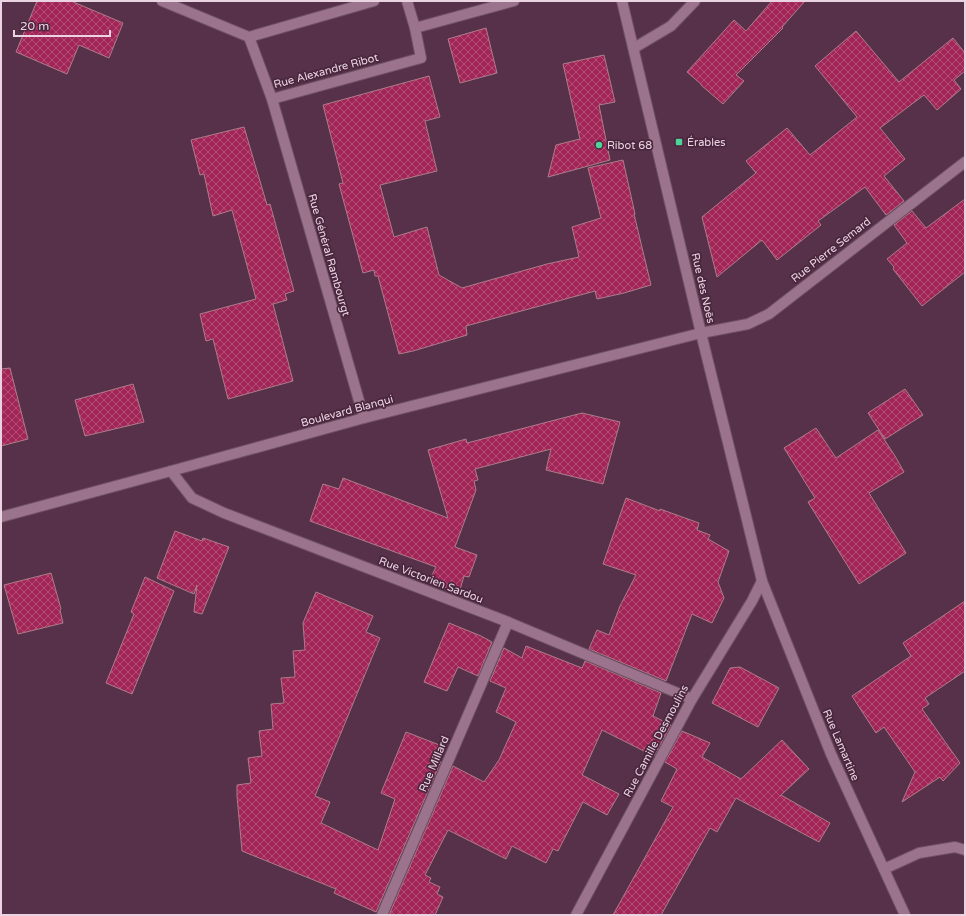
<svg xmlns="http://www.w3.org/2000/svg" width="966" height="916" font-family="'Varela Round',sans-serif">
  <style>
    .building { fill: url(#building-cross-hatch); stroke: #ad7d8a }
    .lines { fill: none; stroke-linecap: round; stroke-linejoin: round }
    .minor-casing { stroke: #6f5065; stroke-width: 12 }
    .tertiary-casing { stroke: #6f5065; stroke-width: 12 }
    .minor { stroke: #9c738c; stroke-width: 10 }
    .tertiary { stroke: #9c738c; stroke-width: 10 }
    .poi-dot { fill: #4ed399; stroke: #4a273e; stroke-width: 1.5 }
    .labels { text-anchor: middle; dominant-baseline: central; stroke-width: 3.5; stroke-linejoin: round; paint-order: stroke }
    .street-label { font-size: 11px; fill: #ebd4e2; stroke: #4a273e }
    .poi-label { font-size: 11px; fill: #ebd4e2; stroke: #4a273e; text-anchor: start }
  </style>
  <defs>
    <pattern id="building-cross-hatch" width="8" height="8" patternUnits="userSpaceOnUse"><rect width="8" height="8" fill="#a12557"/><path d="M0 0l8 8M0 8l8-8" fill="none" stroke="#b34e77"/></pattern>
  </defs>
  <rect width="100%" height="100%" fill="#563149"/>
  <g class="building">
    <path d="M37 1H71L123 23 109 58 79 45 67 74 16 52Z"/>
    <path d="M772 1H805L782 27 783 28 736 75 744 81 723 104 701 85V84L687 72 734 20 746 31Z"/>
    <path d="M486 28 497 73 460 83 448 39Z"/>
    <path d="M856 31 899 82 953 38 965 53V71L954 80 961 89 937 110 924 95 880 128 905 159 884 176 904 201 886 215 865 187 818 221 821 225 777 260 762 240 717 277 702 217 756 173 746 161 787 128 810 155 857 117 815 66Z"/>
    <path d="M604 55 615 102 599 105 610 160 548 177 556 145 580 139 563 64Z"/>
    <path d="M429 76 440 117 425 121 437 171 380 185 394 237 427 227 439 275 462 288 547 264 579 257 572 227 601 218 588 168 623 160 635 214H634L651 285 624 293 597 299 595 291 466 326 467 335 413 351 399 354 378 276H375L374 270 363 273 339 184 343 183 323 105Z"/>
    <path d="M244 127 267 205 270 204 294 291 285 294 287 300 273 304 293 381 228 399 213 339 206 341 200 314 256 299 232 210 213 216 204 174 200 175 191 140Z"/>
    <path d="M965 199V272L922 306 893 269 894 267 887 259 907 243 894 225 912 211 926 228Z"/>
    <path d="M10 368 28 439 1 446V369Z"/>
    <path d="M133 384 144 422 85 436 75 400Z"/>
    <path d="M905 389 923 415 885 439 868 413Z"/>
    <path d="M582 413 620 422 603 484 546 470 551 449 475 469 478 480 474 481 476 490 455 547 477 555 469 577 464 576 459 593 429 581 436 567 310 521 323 484 339 489 343 478 448 518 428 450 466 439 467 443Z"/>
    <path d="M816 428 836 458 878 430 895 456 904 472 869 493 906 553 859 584 808 502 815 498 784 448Z"/>
    <path d="M626 498 660 511V509L699 523 697 530 710 535 708 539 729 551 718 582 724 598 712 623 692 614 666 681 589 649 597 630 609 635 620 606 636 575 603 564Z"/>
    <path d="M175 531 202 541 203 538 229 547 202 614 194 612 197 585 194 594 157 578Z"/>
    <path d="M51 573 61 609 60 610 63 623 18 634 4 585Z"/>
    <path d="M145 577 174 591 132 694 106 683 134 614 131 612Z"/>
    <path d="M316 592 373 616 366 632 380 638 315 796 330 802 321 823 378 850 395 799 381 793 406 732 442 746 437 758 441 761 376 912 334 893 336 889 242 851 237 796V785L251 783 248 758 262 756 259 731 273 729 271 704 284 703 281 678 295 677 293 651 305 650 303 623Z"/>
    <path d="M965 601V671L925 698 929 704 922 709 960 763 943 781 940 777 902 802 915 772 884 727 876 733 852 696 911 656 903 643Z"/>
    <path d="M449 623 481 636 492 642 478 676 458 667 447 691 424 682Z"/>
    <path d="M526 646 582 668 585 661 661 693 653 716 671 725 654 756 602 730 582 775 619 794 607 815 583 802 558 851 553 849 546 863 512 846 506 859 448 830 425 875 431 878 429 882 440 887 437 894 443 897 435 915H389L453 766 484 782 499 760 516 722 496 712 506 688 490 681 504 648 522 658Z"/>
    <path d="M740 667 779 688 758 727 712 703 730 668Z"/>
    <path d="M682 731 710 743 702 757 741 779 782 740 809 769 781 795 830 823 819 842 736 798 717 832 710 828 661 915H613L673 807 661 801 677 769 665 762Z"/>
  </g>
  <g class="lines">
    <g class="minor-casing">
      <g id="minor">
        <path d="M162 1 249 37 374 1"/>
        <path d="M415 28 514 1"/>
        <path d="M249 37 272 99 364 418"/>
        <path d="M634 48 671 26 695 1"/>
        <path d="M272 99 421 58 415 28 407 1"/>
        <path d="M701 333 748 324 769 314 965 162"/>
        <path d="M171 471 192 498 224 513 508 622 692 699"/>
        <path d="M884 869 919 853 955 847 965 850"/>
        <path d="M382 915 508 622"/>
        <path d="M576 915 692 699 752 601 762 581"/>
      </g>
    </g>
    <g class="tertiary-casing">
      <g id="tertiary">
        <path d="M622 1 701 333 762 581 831 754 905 915"/>
        <path d="M1 517 171 471 364 418 701 333"/>
      </g>
    </g>
    <use href="#minor" class="minor"/>
    <use href="#tertiary" class="tertiary"/>
  </g>
  <g class="poi-dot">
    <rect x="675" y="138" width="8" height="8" rx="2"/>
    <circle cx="599" cy="145" r="4"/>
  </g>
  <g class="labels">
    <g class="street-label">
      <text transform="translate(326 71) rotate(-15)">Rue Alexandre Ribot</text>
      <text transform="translate(831 250) rotate(-38)">Rue Pierre Semard</text>
      <text transform="translate(329 255) rotate(74)">Rue Général Rambourgt</text>
      <text transform="translate(703 288) rotate(77)">Rue des Noës</text>
      <text transform="translate(347 411) rotate(-15)">Boulevard Blanqui</text>
      <text transform="translate(431 580) rotate(21)">Rue Victorien Sardou</text>
      <text transform="translate(656 741) rotate(-62)">Rue Camille Desmoulins</text>
      <text transform="translate(841 745) rotate(67)">Rue Lamartine</text>
      <text transform="translate(434 764) rotate(-67)">Rue Millard</text>
    </g>
    <g class="poi-label">
      <text x="687" y="142">Érables</text>
      <text x="607" y="145">Ribot 68</text>
    </g>
  </g>
  <rect width="966" height="916" fill="none" stroke="#ebd4e2" stroke-width="4"/>
  <path d="M14 30v6h96v-6" fill="none" stroke="#ebd4e2" stroke-width="2"/>
  <text x="20" y="30" font-size="12" fill="#ebd4e2" stroke="#4a273e" stroke-width="3" paint-order="stroke">20 m</text>
</svg>
